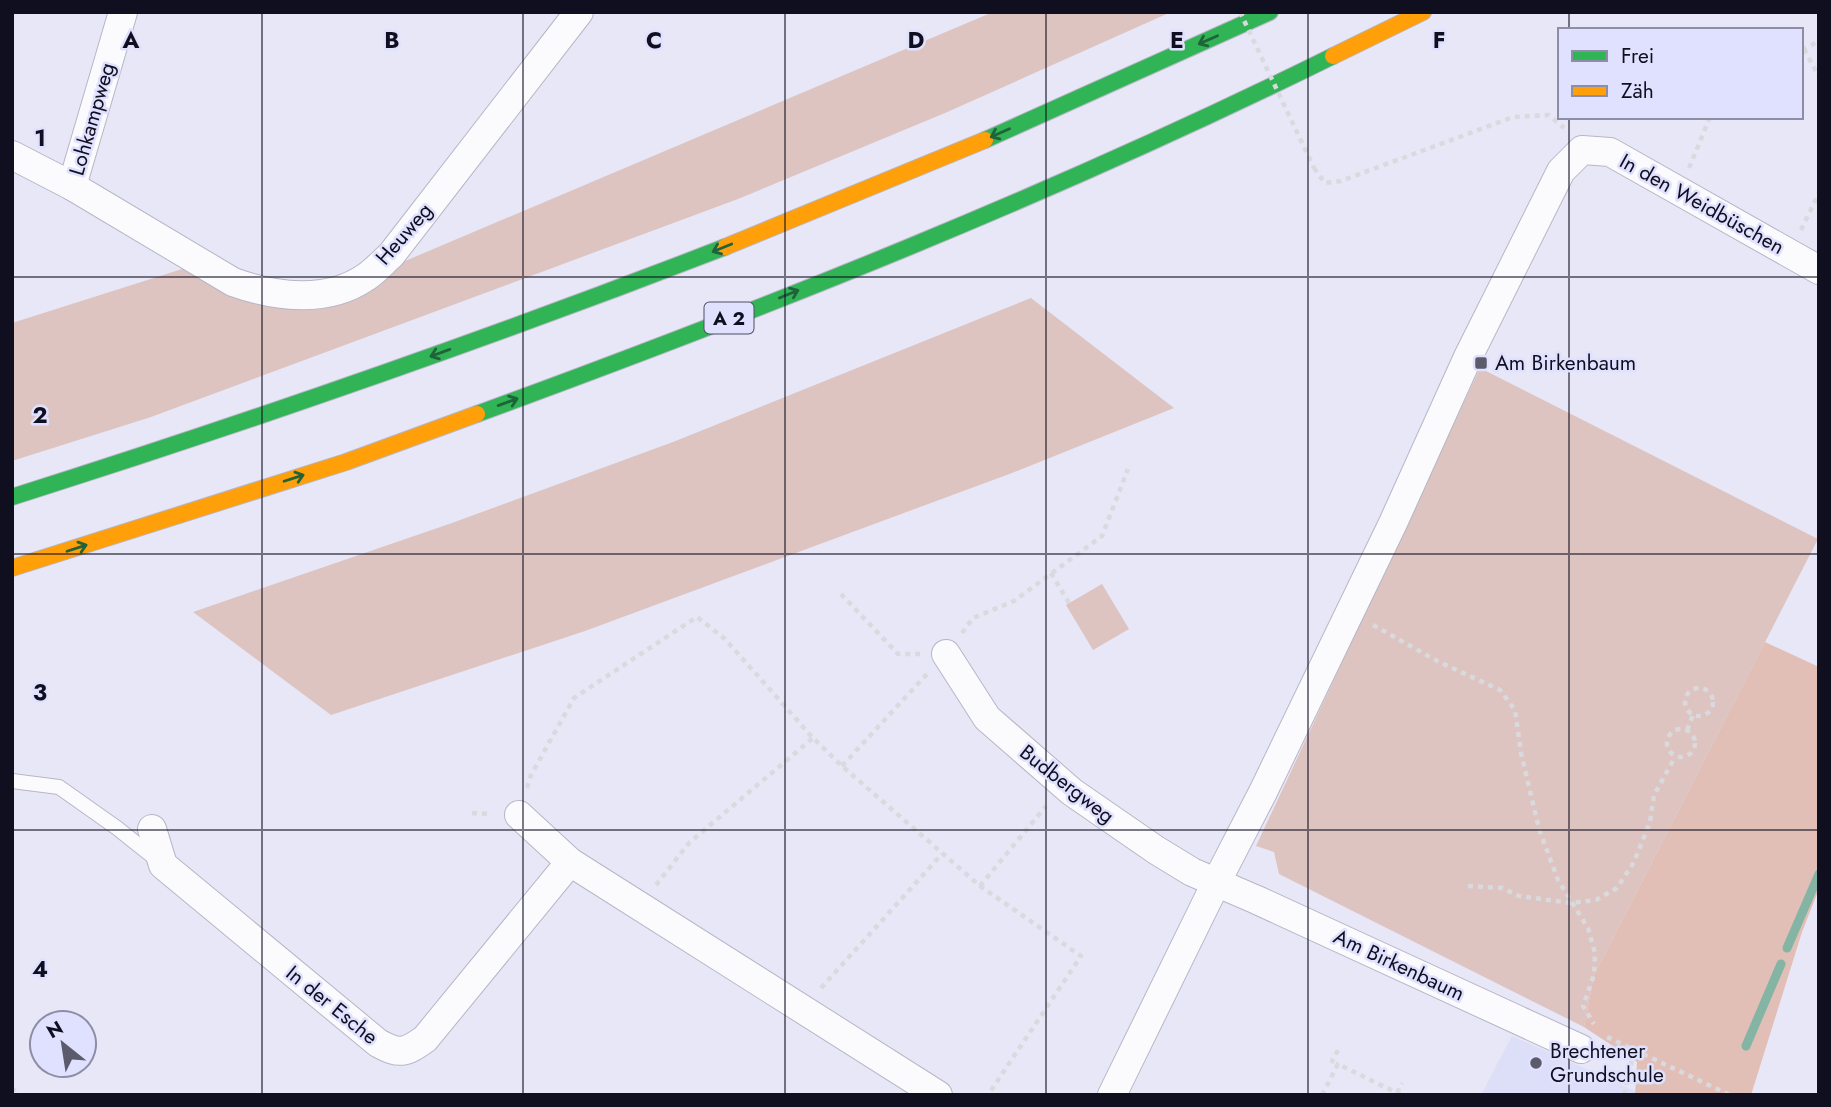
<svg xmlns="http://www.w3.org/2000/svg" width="1831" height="1107" font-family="Jost,sans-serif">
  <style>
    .built { fill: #dddef7 }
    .green { fill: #ddc4c1 }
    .forest { fill: #e1bfb7 }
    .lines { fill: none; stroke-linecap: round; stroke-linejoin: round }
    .stream { stroke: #84b4a4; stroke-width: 9 }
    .lane-casing { stroke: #b6b6c6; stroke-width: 16 }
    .street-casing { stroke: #b6b6c6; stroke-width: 30 }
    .fast-casing { stroke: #b6b6c6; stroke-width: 18 }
    .slow-casing { stroke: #b6b6c6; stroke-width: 18 }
    .path { stroke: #d9d9de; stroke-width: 4.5; stroke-dasharray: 5 5; stroke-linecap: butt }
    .lane { stroke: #fbfbfe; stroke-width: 14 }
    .street { stroke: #fbfbfe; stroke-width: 28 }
    .fast { stroke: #30b455; stroke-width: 16 }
    .slow { stroke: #ff9f0a; stroke-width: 16 }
    .path-bridge { stroke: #d9d9de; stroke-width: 4.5; stroke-dasharray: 5 5; stroke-linecap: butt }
    .oneway { stroke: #20623a }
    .grid { fill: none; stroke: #100f20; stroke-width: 2; stroke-opacity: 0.55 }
    .poi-dot { fill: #5b5b6b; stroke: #e0e1fe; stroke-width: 2.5 }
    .labels { text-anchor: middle; stroke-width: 5; stroke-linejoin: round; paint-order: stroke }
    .shield { fill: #e0e1fe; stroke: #4e4e63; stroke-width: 2 }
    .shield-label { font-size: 19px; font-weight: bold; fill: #100f20 }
    .street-label { font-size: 21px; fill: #100f20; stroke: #e0e1fe }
    .poi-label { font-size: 21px; fill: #100f20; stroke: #e0e1fe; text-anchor: start }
    .grid-label { font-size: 23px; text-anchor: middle; font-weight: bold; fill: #100f20; stroke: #e0e1fe; stroke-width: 5; stroke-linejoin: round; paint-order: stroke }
  </style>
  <rect width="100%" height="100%" fill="#e7e7f7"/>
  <path class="built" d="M1512 1036 1635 1091V1095H1481Z"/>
  <g class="green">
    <path d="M993 12H1171L945 113 738 199 151 417 12 461V323L201 263 260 291 365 278Z"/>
    <path d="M1031 298 1174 408 1012 473 585 631 331 715 193 612 452 523 673 442Z"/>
    <path d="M1480 368 1818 539 1594 975 1584 1027 1279 874 1274 852 1256 846Z"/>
    <path d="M1102 584 1129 629 1093 650 1066 605Z"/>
  </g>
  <path class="forest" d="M1765 642 1819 667V889L1802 932 1751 1095H1635L1637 1062 1584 1027 1594 975Z"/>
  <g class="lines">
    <g class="stream">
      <path d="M1787 948 1819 874"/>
      <path d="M1746 1046 1781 964"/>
    </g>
    <g class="lane-casing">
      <path id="lane" d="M12 781 59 787 117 828 156 859"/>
    </g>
    <g class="street-casing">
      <g id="street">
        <path d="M12 155 72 186 233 282C275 297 327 304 366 277 375 271 383 262 391 255L579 12"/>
        <path d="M72 186 123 12"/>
        <path d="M946 654 987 718 1072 792 1156 850 1192 872 1257 900 1581 1049"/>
        <path d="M519 815 570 862 938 1095"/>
        <path d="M152 829 163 865 378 1043C400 1055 405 1053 425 1039L570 862"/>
        <path d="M1112 1095 1216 883 1263 792 1393 523 1468 357 1561 171 1582 150 1610 152 1819 270"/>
      </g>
    </g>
    <g class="fast-casing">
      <g id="fast">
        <path d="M985 140 1270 12"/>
        <path d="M477 414C767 308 1056 193 1333 56"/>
        <path d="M12 497C252 421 490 338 725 247"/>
      </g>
    </g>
    <g class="slow-casing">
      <g id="slow">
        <path d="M1333 56 1423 12"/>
        <path d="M725 247 985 140"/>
        <path d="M12 568 346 462 477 414"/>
      </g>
    </g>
    <g class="path">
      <path d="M1804 49 1819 77"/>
      <path d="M1802 50 1819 41"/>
      <path d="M1314 168 1325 183 1341 181 1513 117 1549 115 1564 128"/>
      <path d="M1689 168 1710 117"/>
      <path d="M1801 230 1819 193"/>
      <path d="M1051 573 1069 603"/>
      <path d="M841 594 898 654H920"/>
      <path d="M1373 625 1439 662 1500 690 1515 710 1521 753 1539 829 1558 880 1588 928 1595 953 1594 975 1583 1006 1594 1024"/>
      <path d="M962 633 973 618 1014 601 1102 536 1128 469"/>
      <circle cx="1699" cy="702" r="14"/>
      <circle cx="1681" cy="743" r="14"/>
      <path d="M1687 730 1693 715"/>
      <path d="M842 766 927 674"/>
      <path d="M527 788 531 775 574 698 697 617 725 639 813 738 842 766 980 886 1081 956 988 1095"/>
      <path d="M472 813 492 814"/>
      <path d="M656 885 689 843 813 738"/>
      <path d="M980 886 1046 806"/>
      <path d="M1468 886 1502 888 1519 896 1571 903 1596 900 1617 888 1634 862 1650 822 1654 795 1675 757"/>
      <path d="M821 988 942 854"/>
      <path d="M1607 1037 1730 1095"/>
      <path d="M1338 1050 1332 1061 1338 1064"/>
      <path d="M12 1088 18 1095"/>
      <path d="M1397 1093 1402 1083"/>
      <path d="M1322 1095 1338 1064 1401 1095"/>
      <path d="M1624 1095 1634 1050"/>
    </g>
    <use href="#lane" class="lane"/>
    <use href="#street" class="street"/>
    <use href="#fast" class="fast"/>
    <use href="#slow" class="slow"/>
    <path class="path-bridge" d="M1240 12 1314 168"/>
  </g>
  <defs><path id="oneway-shaft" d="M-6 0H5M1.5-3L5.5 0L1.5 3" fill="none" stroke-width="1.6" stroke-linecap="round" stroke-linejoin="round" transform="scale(1.75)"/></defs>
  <g class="oneway">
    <use href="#oneway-shaft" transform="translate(1208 40) rotate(156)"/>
    <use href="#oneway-shaft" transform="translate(1000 133) rotate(156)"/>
    <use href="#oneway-shaft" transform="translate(722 248) rotate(158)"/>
    <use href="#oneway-shaft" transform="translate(789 294) rotate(-22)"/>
    <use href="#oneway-shaft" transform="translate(440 353) rotate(160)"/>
    <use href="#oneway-shaft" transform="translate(508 402) rotate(-20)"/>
    <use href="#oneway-shaft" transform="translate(294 478) rotate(-18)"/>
    <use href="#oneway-shaft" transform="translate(77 548) rotate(-18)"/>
  </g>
  <path class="grid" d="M262 12V1095M523 12V1095M785 12V1095M1046 12V1095M1308 12V1095M1569 12V30M1569 117V1095M12 277H1819M12 554H1819M12 830H1819"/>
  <g class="poi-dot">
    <rect x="1474" y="356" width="14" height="14" rx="3.5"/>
    <circle cx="1536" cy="1063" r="7"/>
  </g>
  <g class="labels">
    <rect class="shield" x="704.5" y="302.5" width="49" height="31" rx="5"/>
    <g class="shield-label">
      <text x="729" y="325">A 2</text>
    </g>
    <g class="street-label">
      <text transform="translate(92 119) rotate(-74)" y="7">Lohkampweg</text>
      <text transform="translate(1702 204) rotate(29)" y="7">In den Weidbüschen</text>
      <text transform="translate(404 234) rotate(-49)" y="7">Heuweg</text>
      <text transform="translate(1067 784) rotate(38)" y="7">Budbergweg</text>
      <text transform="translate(1399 965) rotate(25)" y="7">Am Birkenbaum</text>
      <text transform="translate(332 1005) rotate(39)" y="7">In der Esche</text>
    </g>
    <g class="poi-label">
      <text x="1495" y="370">Am Birkenbaum</text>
      <text x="1550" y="1058">Brechtener<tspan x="1550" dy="24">Grundschule</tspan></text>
    </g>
  </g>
  <g class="grid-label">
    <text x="131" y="48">A</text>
    <text x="392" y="48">B</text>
    <text x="654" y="48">C</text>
    <text x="916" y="48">D</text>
    <text x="1177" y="48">E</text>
    <text x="1439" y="48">F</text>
    <text x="40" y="146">1</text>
    <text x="40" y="423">2</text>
    <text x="40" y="700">3</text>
    <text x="40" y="977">4</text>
  </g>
  <rect width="1831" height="1107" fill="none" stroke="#100f20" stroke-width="28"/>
  <rect x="1558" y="28" width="245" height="91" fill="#e0e1fe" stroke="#8d8da5" stroke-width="2"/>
  <rect x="1572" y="51" width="35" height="10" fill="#30b455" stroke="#8d8da5" stroke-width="2"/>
  <text x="1621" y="63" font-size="21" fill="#100f20">Frei</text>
  <rect x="1572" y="86" width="35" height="10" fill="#ff9f0a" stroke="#8d8da5" stroke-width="2"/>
  <text x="1621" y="98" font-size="21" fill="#100f20">Zäh</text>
  <g transform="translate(63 1044) rotate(330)"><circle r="33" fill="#e0e1fe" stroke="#8d8da5" stroke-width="2"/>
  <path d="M0-5L12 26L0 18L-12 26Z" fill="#5b5b6b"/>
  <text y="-10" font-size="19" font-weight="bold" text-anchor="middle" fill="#100f20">N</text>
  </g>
</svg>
